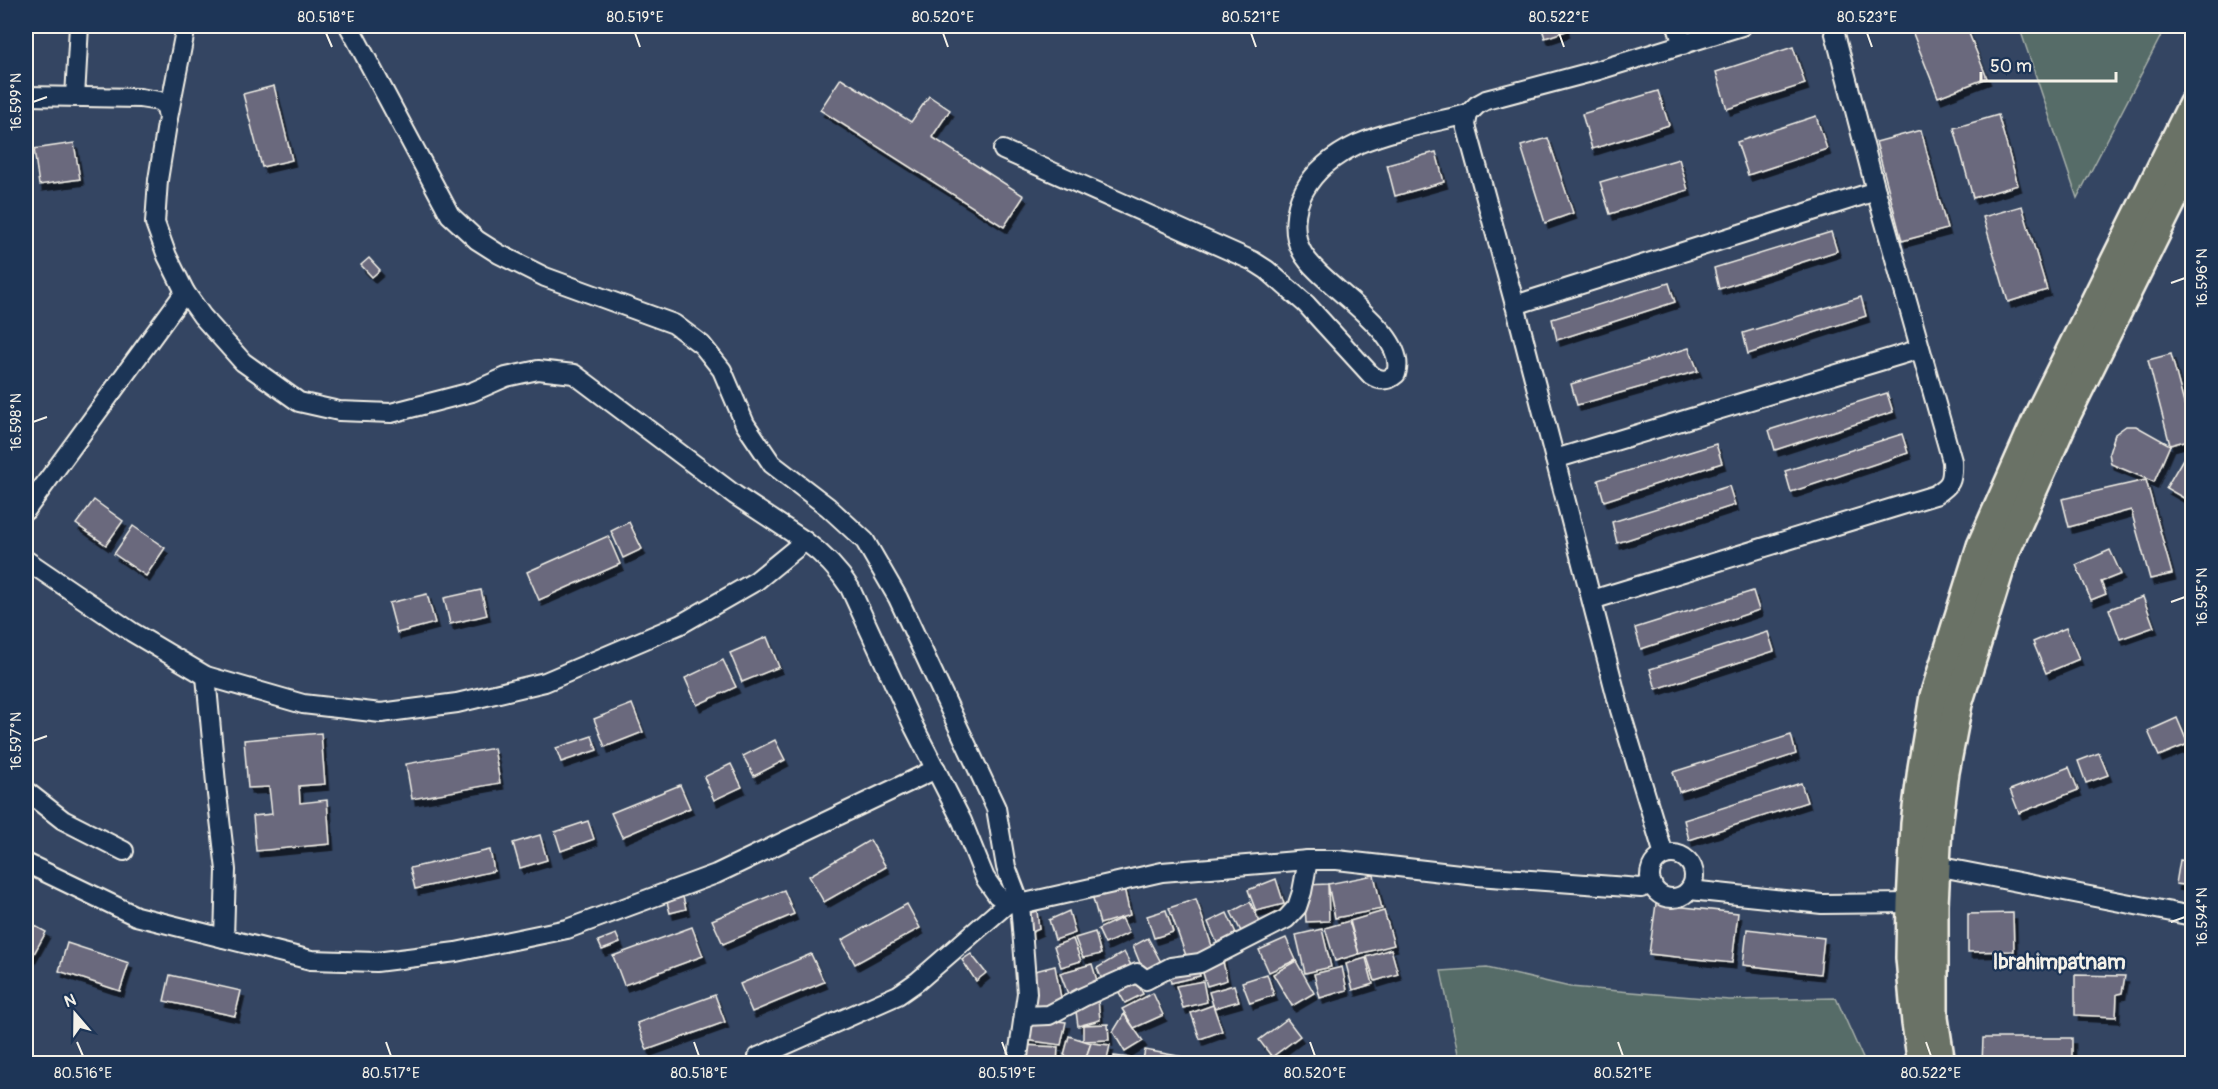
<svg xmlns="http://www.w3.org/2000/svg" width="2218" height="1089" font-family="Pangolin,sans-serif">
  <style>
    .green { fill: #566c68; stroke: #a5aea8; stroke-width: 1.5 }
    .building { fill: #6b697d; stroke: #f4f1e8; stroke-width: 1.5; filter: url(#shadow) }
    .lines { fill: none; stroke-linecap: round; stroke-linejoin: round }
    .minor-casing { stroke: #f4f1e8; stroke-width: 22 }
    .highway-casing { stroke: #f4f1e8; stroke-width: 32 }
    .minor { stroke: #1d3557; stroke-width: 18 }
    .highway { stroke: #6a7266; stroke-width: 27 }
    .ticks { fill: none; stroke: #f4f1e8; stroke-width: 2 }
    .labels { text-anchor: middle; stroke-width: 4.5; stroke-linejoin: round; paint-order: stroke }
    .district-label { font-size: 21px; font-weight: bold; fill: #f4f1e8; stroke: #1d3557 }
    .neatline { fill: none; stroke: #f4f1e8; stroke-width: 2 }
    .ticks-label { font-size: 15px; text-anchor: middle; fill: #f4f1e8 }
  </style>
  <defs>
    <filter id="shadow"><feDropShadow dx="3.5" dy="6" stdDeviation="0" flood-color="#0009"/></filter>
  </defs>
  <rect width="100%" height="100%" fill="#344562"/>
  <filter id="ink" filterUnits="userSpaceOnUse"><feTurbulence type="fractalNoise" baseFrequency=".0167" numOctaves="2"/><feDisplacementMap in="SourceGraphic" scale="12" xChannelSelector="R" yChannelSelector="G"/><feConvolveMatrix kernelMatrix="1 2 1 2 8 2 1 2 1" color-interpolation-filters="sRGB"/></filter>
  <g filter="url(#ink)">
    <g class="green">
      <path d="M2019 26H2166L2077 198Z"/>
      <path d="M1487 968 1570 987 1729 1000 1836 998 1865 1063H1460L1441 971Z"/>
    </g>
    <g class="building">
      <path d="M1541 26H1565L1566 31 1545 38Z"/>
      <path d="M1910 26H1966L1987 78 1938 97Z"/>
      <path d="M1793 47 1805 84 1727 109 1716 72Z"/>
      <path d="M841 78 911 122 929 96 950 110 932 137 1024 196 1004 227 820 110Z"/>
      <path d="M274 86 292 160 262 167 243 94Z"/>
      <path d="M1658 91 1669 125 1592 149 1582 114Z"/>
      <path d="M1998 115 2018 185 1973 198 1954 128Z"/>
      <path d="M1816 116 1827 149 1748 175 1737 142Z"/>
      <path d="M1921 130 1947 229 1902 241 1876 142Z"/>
      <path d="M1548 138 1573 213 1545 223 1521 146Z"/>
      <path d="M74 143 80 179 39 185 34 149Z"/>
      <path d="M1436 152 1444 182 1395 196 1387 165Z"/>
      <path d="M1679 159 1688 190 1610 214 1600 182Z"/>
      <path d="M2022 206 2047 290 2008 302 1983 217Z"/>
      <path d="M1831 232 1837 251 1719 289 1714 268Z"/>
      <path d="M369 258 380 270 372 277 361 265Z"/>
      <path d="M1669 283 1675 302 1557 340 1552 319Z"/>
      <path d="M1861 297 1866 316 1748 354 1743 333Z"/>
      <path d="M1689 348 1698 371 1577 405 1571 384Z"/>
      <path d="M2171 354 2186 411 2192 410V439L2170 445 2148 360Z"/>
      <path d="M1887 393 1893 412 1775 450 1769 430Z"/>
      <path d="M2126 426H2136L2170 445 2154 482 2111 464 2109 453 2115 434Z"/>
      <path d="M1902 434 1908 453 1791 492 1785 471Z"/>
      <path d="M1716 444 1722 463 1604 501 1598 480Z"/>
      <path d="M2188 450 2192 453V490L2187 500 2166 488Z"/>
      <path d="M2146 480 2172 574 2150 579 2131 510 2069 527 2062 499Z"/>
      <path d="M1729 486 1735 505 1617 543 1612 522Z"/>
      <path d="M94 500 123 521 106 545 76 524Z"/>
      <path d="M629 522 642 549 623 558 611 531Z"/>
      <path d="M133 526 165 548 146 576 114 554Z"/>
      <path d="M608 536 620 564 539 600 527 572Z"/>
      <path d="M2110 550 2121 574 2101 582 2106 594 2091 600 2076 565Z"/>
      <path d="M481 590 487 615 450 624 444 598Z"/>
      <path d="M1753 591 1759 610 1641 649 1635 628Z"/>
      <path d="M427 594 435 623 397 633 389 603Z"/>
      <path d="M2143 597 2154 627 2120 639 2109 609Z"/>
      <path d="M2066 628 2079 659 2046 673 2033 642Z"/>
      <path d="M1768 632 1774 651 1656 689 1650 669Z"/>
      <path d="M767 637 779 667 742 682 730 653Z"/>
      <path d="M723 660 736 687 697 705 685 678Z"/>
      <path d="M632 704 643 732 605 747 594 719Z"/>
      <path d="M2177 718 2188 744 2159 756 2148 731Z"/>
      <path d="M321 733 325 784 299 786 300 803 327 800 330 844 256 851 253 816 272 814 269 787 248 788 244 740Z"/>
      <path d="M1791 735 1796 754 1679 792 1673 772Z"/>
      <path d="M592 736 597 750 561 762 556 748Z"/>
      <path d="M775 740 785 760 754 776 743 756Z"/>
      <path d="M494 748 500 783 412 799 406 764Z"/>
      <path d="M2099 753 2108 775 2086 783 2078 761Z"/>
      <path d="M731 764 742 787 714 800 704 777Z"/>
      <path d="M2069 767 2078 790 2019 813 2010 790Z"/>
      <path d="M1801 783 1807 802 1689 840 1684 820Z"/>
      <path d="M680 785 690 808 622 837 611 813Z"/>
      <path d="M588 821 594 839 561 851 555 832Z"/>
      <path d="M540 835 547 860 520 868 513 843Z"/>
      <path d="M870 840 886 867 824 902 809 876Z"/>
      <path d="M490 850 494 871 415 889 410 868Z"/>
      <path d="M2180 860 2192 862V886L2176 884Z"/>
      <path d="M1374 875 1382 909 1335 918 1328 884Z"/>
      <path d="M1276 879 1284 904 1256 911 1248 890Z"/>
      <path d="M1123 883 1130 915 1100 924 1091 891Z"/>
      <path d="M1328 884 1329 921 1306 922 1304 885 1329 884Z"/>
      <path d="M784 890 794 914 723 944 712 920Z"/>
      <path d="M683 897 686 909 670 913 667 902Z"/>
      <path d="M1196 899 1215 955 1189 964 1169 908Z"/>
      <path d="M1250 902 1263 928 1244 937 1231 912Z"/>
      <path d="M907 904 920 928 855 964 842 940Z"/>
      <path d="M1656 904 1738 913 1732 963 1649 954Z"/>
      <path d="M1166 910 1173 932 1154 938 1147 916Z"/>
      <path d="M1037 911 1039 929 1026 935 1024 914Z"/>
      <path d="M1069 911 1075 933 1055 940 1049 920Z"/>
      <path d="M1384 911 1394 945 1359 954 1350 921Z"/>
      <path d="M1227 913 1239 940 1221 952 1208 922Z"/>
      <path d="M2013 913 2014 951 1968 952V914Z"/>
      <path d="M1122 918 1129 933 1105 944 1098 929Z"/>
      <path d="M26 921 46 932 31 959 26 956Z"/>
      <path d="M1349 921 1359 954 1335 961 1325 928Z"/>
      <path d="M692 927 703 956 624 985 613 956Z"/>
      <path d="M1322 929 1331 967 1305 973 1296 935Z"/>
      <path d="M1747 929 1824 938 1820 974 1743 965Z"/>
      <path d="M1095 932 1101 954 1083 958 1075 938Z"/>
      <path d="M616 934 620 943 602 950 598 941Z"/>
      <path d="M1148 938 1164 968 1144 973 1133 946Z"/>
      <path d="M1286 938 1296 960 1269 972 1259 950Z"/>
      <path d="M1073 939 1081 961 1061 967 1054 946Z"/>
      <path d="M67 943 129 963 120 991 59 971Z"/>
      <path d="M1391 949 1398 974 1375 981 1367 957Z"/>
      <path d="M1124 952 1134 971 1105 986 1097 968Z"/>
      <path d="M1221 952 1227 980 1207 986 1200 963Z"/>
      <path d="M811 954 824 982 752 1012 740 984Z"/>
      <path d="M971 954 986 973 976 981 962 960Z"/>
      <path d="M1366 958 1373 984 1353 990 1346 964Z"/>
      <path d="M1296 961 1314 993 1292 1006 1273 974Z"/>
      <path d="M1197 963 1200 976 1171 983 1168 970Z"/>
      <path d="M1092 964 1098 984 1068 994 1060 973Z"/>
      <path d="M1055 966 1062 1003 1030 1013 1027 973Z"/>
      <path d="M1342 967 1347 990 1320 998 1314 974Z"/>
      <path d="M1267 974 1274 995 1250 1003 1242 982Z"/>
      <path d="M170 975 241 991 235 1016 164 1001Z"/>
      <path d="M2075 975 2125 976 2122 993 2117 994 2116 1017 2075 1015Z"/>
      <path d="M1134 977 1143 994 1125 1003 1116 987Z"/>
      <path d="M1203 981 1207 1002 1183 1008 1176 986Z"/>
      <path d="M1234 985 1239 1001 1214 1008 1209 992Z"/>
      <path d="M1153 993 1163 1015 1134 1028 1122 1009Z"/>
      <path d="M715 995 725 1022 647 1050 637 1023Z"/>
      <path d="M1098 1000 1100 1020 1078 1026 1075 1004Z"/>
      <path d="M1213 1005 1222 1031 1200 1039 1191 1013Z"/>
      <path d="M1124 1014 1143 1041 1125 1052 1113 1032Z"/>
      <path d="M1029 1018 1066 1022 1061 1045 1025 1040Z"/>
      <path d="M1287 1019 1300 1036 1272 1057 1259 1040Z"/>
      <path d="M1108 1024 1109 1040 1083 1041V1025Z"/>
      <path d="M1069 1036 1091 1043 1084 1063 1064 1055Z"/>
      <path d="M1983 1038H2072V1064H1982Z"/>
      <path d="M1091 1043 1110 1045 1106 1064 1085 1060Z"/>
      <path d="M1023 1045 1058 1047 1057 1064H1021Z"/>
      <path d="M1145 1050 1183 1057 1184 1064H1142Z"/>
      <path d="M1114 1056 1136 1059 1135 1064H1114Z"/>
      <path d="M1327 1056 1346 1061 1345 1064H1325Z"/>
    </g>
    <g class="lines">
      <g class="minor-casing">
        <g id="minor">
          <path d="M349 26 450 215 477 240 499 254 545 277 674 324 702 345 722 370 745 424 772 464 828 507 865 541 898 598 996 808 1006 867 1020 904 1027 993 1017 1064"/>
          <path d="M1677 26 1683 45"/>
          <path d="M26 96 140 98 159 101 166 107 168 118 158 180 155 223 167 256 185 292 202 316 243 362 299 402 339 411 391 413 472 392 506 377 538 370 574 374 735 495 805 541"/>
          <path d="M75 97 79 26"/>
          <path d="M1468 114 1466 125 1515 305 1620 710 1664 855"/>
          <path d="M1468 114 1477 105 1486 100 1599 70 1742 26"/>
          <path d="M168 118 186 26"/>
          <path d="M1003 150 1253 261 1267 270 1306 304 1371 375C1380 381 1387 382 1396 374 1410 332 1320 286 1302 252 1292 234 1294 209 1304 191 1315 170 1337 154 1358 144 1393 129 1432 123 1468 114"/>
          <path d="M1515 305 1876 191"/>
          <path d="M1555 459 1920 349"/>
          <path d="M26 510 185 292"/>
          <path d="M26 560 132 632 206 676 303 704 381 713 457 703 545 682 681 624 756 581 805 541C824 555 838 569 850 588L914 727 962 821 985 878 997 895 1008 903 1020 904 1162 872 1308 860H1337L1477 876 1641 888 1652 884"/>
          <path d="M1592 600 1935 495C1951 485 1953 481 1952 461L1876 191 1833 26"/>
          <path d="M206 676 217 794 226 870 224 938"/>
          <path d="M26 791 63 820 124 851"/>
          <circle cx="1672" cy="876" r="22"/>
          <path d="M26 863 136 916 311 960 376 962 456 952 567 929 716 874 936 769"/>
          <path d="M1936 866 2192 916"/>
          <path d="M1690 890 1822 904 1911 903"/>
          <path d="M1025 1016 1049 1015 1083 997 1137 973 1146 980 1171 967 1200 963 1286 919 1297 907 1302 892 1308 860"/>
          <path d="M758 1057 898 995 918 981 1008 903"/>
        </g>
      </g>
      <g class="highway-casing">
        <g id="highway">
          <path d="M1922 1064 1916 1023 1910 958 1911 903 1915 824 1922 768 1934 696 1981 546 2041 410 2192 105"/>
          <path d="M1941 1064 1934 1018V904L1938 826 1945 772 1958 704 2005 553 2065 418 2192 161"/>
        </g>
      </g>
      <use href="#minor" class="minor"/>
      <use href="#highway" class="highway"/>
    </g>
  </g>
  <path class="ticks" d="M326 33 332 47M635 33 640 47M943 33 948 47M1251 33 1256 47M1559 33 1564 47M1867 33 1872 47M33 102 47 97M2171 283 2185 278M33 422 47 417M2171 602 2185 597M33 741 47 736M2171 922 2185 917M77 1042 83 1056M386 1042 391 1056M694 1042 699 1056M1002 1042 1007 1056M1310 1042 1315 1056M1618 1042 1623 1056M1926 1042 1931 1056"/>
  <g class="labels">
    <g class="district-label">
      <text x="2059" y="969">Ibrahimpatnam</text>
    </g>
  </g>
  <rect width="2218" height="1089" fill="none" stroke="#1d3557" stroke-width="66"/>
  <g transform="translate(75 1014) rotate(340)" stroke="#1d3557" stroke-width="4.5" paint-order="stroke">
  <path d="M0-4.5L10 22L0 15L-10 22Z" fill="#f4f1e8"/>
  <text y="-9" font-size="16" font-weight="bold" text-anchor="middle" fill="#f4f1e8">N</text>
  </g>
  <path d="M1981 72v9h135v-9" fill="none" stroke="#f4f1e8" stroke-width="3"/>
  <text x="1990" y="72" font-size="18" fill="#f4f1e8" stroke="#1d3557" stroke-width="4.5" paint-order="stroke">50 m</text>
  <rect x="33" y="33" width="2152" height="1023" class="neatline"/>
  <g class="ticks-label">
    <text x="326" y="22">80.518°E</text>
    <text x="635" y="22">80.519°E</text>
    <text x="943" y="22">80.520°E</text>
    <text x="1251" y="22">80.521°E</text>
    <text x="1559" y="22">80.522°E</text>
    <text x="1867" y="22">80.523°E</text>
    <text transform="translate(16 102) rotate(-90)" y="5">16.599°N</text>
    <text transform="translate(2202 278) rotate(-90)" y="5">16.596°N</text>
    <text transform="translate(16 422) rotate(-90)" y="5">16.598°N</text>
    <text transform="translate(2202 597) rotate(-90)" y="5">16.595°N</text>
    <text transform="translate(16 741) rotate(-90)" y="5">16.597°N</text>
    <text transform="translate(2202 917) rotate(-90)" y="5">16.594°N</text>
    <text x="83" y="1078">80.516°E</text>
    <text x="391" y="1078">80.517°E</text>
    <text x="699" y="1078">80.518°E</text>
    <text x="1007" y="1078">80.519°E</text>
    <text x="1315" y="1078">80.520°E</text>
    <text x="1623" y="1078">80.521°E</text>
    <text x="1931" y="1078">80.522°E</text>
  </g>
</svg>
